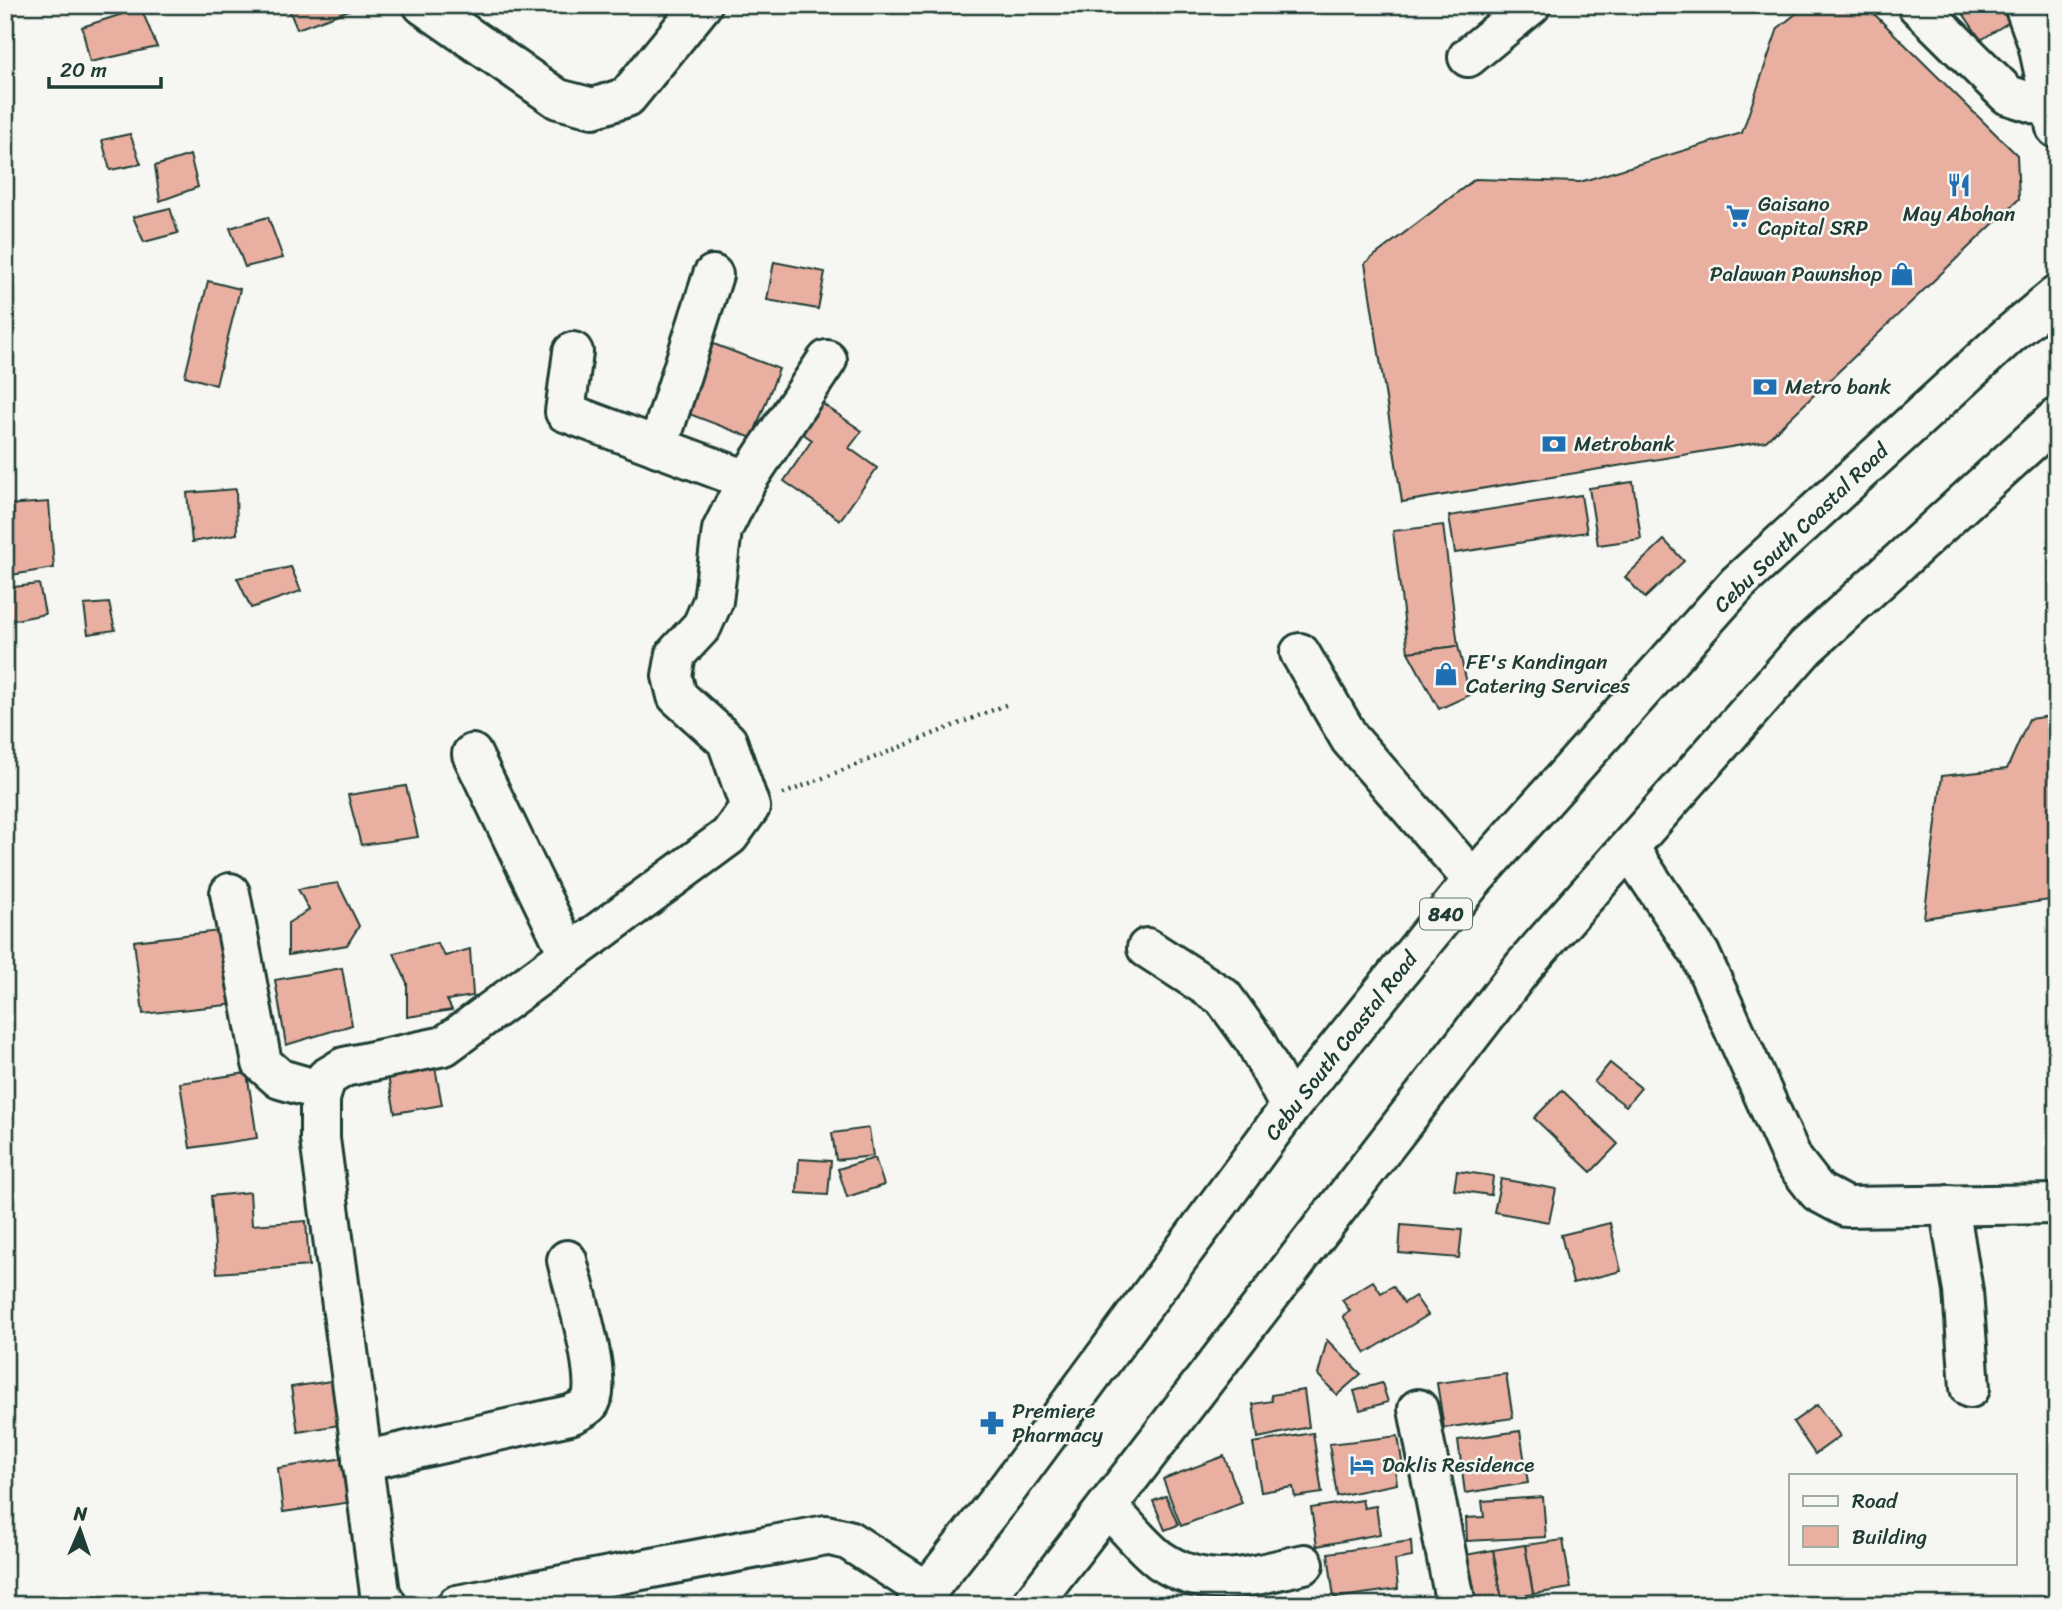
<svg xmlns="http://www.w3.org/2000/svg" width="2062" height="1610" font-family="Sriracha,sans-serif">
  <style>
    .building { fill: #e9b0a1; stroke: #1f3d34; stroke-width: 2 }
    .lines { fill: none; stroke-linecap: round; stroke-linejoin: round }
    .minor-casing { stroke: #1f3d34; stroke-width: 44 }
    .highway-casing { stroke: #1f3d34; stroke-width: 44 }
    .path { stroke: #1f3d34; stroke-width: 4.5; stroke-dasharray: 2 5; stroke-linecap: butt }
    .minor { stroke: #f6f6f2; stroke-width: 38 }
    .highway { stroke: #f6f6f2; stroke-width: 38 }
    .labels { text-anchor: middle; stroke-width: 5; stroke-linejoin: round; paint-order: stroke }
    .shield { fill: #f6f6f2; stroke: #60746d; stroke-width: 2 }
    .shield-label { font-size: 19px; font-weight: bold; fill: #1f3d34 }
    .poi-label { font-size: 21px; fill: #1f3d34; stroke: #f6f6f2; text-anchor: start }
    .street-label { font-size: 21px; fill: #1f3d34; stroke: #f6f6f2 }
  </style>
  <rect width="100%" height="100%" fill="#f6f6f2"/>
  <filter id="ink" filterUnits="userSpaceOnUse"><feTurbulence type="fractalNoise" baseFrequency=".0143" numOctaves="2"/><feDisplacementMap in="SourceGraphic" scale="14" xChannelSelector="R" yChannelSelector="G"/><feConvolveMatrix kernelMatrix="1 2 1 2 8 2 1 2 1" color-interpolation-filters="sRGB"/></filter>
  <g filter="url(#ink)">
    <g class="building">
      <path d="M287 5H363L297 29Z"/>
      <path d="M1807 5H1865L2017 155 2019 199 1766 441 1402 502 1365 263 1475 179 1580 182 1742 133 1778 28Z"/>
      <path d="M1998 5 2009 22 1981 40 1958 6Z"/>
      <path d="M141 8 157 47 90 62 82 27Z"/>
      <path d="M130 134 141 164 110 170 102 140Z"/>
      <path d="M190 155 198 187 160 201 155 166Z"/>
      <path d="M170 208 178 233 144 242 133 217Z"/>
      <path d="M268 217 283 258 245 267 230 228Z"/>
      <path d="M774 262 825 272 818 309 767 300Z"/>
      <path d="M208 281 240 289 216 385 185 376Z"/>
      <path d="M711 343 779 369 752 438 684 412Z"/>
      <path d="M820 402 862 431 849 448 877 468 840 520 784 481 812 440 799 431Z"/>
      <path d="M1633 482 1641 539 1598 545 1589 488Z"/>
      <path d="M236 489 237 534 192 542 187 493Z"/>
      <path d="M1581 495 1587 532 1455 553 1449 516Z"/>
      <path d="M49 502 54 568 5 576V505Z"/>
      <path d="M1443 525 1458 646 1408 652 1393 531Z"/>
      <path d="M1664 540 1684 561 1645 598 1625 577Z"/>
      <path d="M291 567 301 591 251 608 237 578Z"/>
      <path d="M39 584 45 614 5 622V588Z"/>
      <path d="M109 603 115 630 88 634 84 605Z"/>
      <path d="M1458 646 1470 695 1439 709 1408 652Z"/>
      <path d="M2051 716 2057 722V899L1924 918 1942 776 2007 769 2029 719Z"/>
      <path d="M406 786 418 837 361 845 348 795Z"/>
      <path d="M338 883 359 926 347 945 288 955V923L309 910 298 889Z"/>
      <path d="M228 930 236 1004 143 1014 134 941Z"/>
      <path d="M437 943 445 956 470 949 473 996 447 1000 452 1010 407 1017V983L394 953Z"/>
      <path d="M342 968 352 1025 286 1045 275 980Z"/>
      <path d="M1610 1063 1641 1088 1626 1106 1594 1082Z"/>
      <path d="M435 1067 442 1105 395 1113 388 1076Z"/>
      <path d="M247 1073 257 1138 190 1148 180 1083Z"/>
      <path d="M1562 1090 1618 1144 1591 1172 1534 1118Z"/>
      <path d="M869 1128 873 1156 836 1160 832 1133Z"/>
      <path d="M875 1158 884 1185 847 1197 838 1169Z"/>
      <path d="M799 1159 831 1161 828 1195 797 1193Z"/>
      <path d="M1457 1171 1493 1176 1491 1195 1454 1190Z"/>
      <path d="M1501 1179 1556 1189 1549 1222 1494 1212Z"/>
      <path d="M250 1192 252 1225 306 1221 309 1266 217 1273 211 1196Z"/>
      <path d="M1610 1223 1621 1271 1573 1283 1561 1235Z"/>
      <path d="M1401 1225 1462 1230 1459 1258 1399 1253Z"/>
      <path d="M1373 1281 1381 1293 1393 1286 1404 1303 1415 1296 1428 1315 1366 1353 1343 1316 1350 1311 1342 1300Z"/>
      <path d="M1327 1340 1361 1374 1337 1395 1318 1375Z"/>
      <path d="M1506 1374 1513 1418 1444 1428 1437 1383Z"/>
      <path d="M338 1380 345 1424 298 1432 291 1387Z"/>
      <path d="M1382 1383 1388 1402 1360 1410 1354 1391Z"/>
      <path d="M1304 1390 1309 1427 1258 1438 1253 1404 1272 1401 1271 1395Z"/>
      <path d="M1817 1405 1840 1436 1815 1454 1793 1422Z"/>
      <path d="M1520 1431 1528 1483 1465 1493 1458 1440Z"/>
      <path d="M1313 1433 1322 1493 1295 1497 1293 1487 1261 1492 1253 1443Z"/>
      <path d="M1398 1436 1403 1468 1395 1469 1397 1484 1337 1496 1329 1444Z"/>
      <path d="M1224 1456 1242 1503 1181 1526 1163 1479Z"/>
      <path d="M345 1458 352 1502 283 1512 278 1468Z"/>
      <path d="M1166 1496 1178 1525 1165 1530 1153 1501Z"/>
      <path d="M1543 1497 1546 1537 1467 1541 1466 1518 1484 1517 1482 1501Z"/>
      <path d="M1362 1500 1364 1508 1376 1506 1380 1534 1317 1546 1311 1508Z"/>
      <path d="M1563 1540 1571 1588 1533 1594 1525 1545Z"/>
      <path d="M1411 1541 1412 1557 1395 1560 1398 1589 1334 1598 1328 1553Z"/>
      <path d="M1525 1545 1533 1594 1502 1600 1493 1550Z"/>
      <path d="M1493 1550 1502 1600 1469 1605 1460 1556Z"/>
      <path d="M1407 1596 1409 1605H1372Z"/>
      <path d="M1523 1598 1525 1605H1496Z"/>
    </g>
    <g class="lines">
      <g class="minor-casing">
        <g id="minor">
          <path d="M423 5 558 99 593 108 627 97 702 5"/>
          <path d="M1917 5 2008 95 2052 109"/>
          <path d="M2024 5 2038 44 2056 128"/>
          <path d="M1468 57 1531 5"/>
          <path d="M573 352 565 412 747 480"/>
          <path d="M658 447 713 275"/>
          <path d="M1300 653 1350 739 1473 880"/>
          <path d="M472 754 568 953"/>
          <path d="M1629 848 1700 954 1793 1160 1818 1192 1846 1207 2057 1204"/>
          <path d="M230 893 262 1063 280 1079 322 1091"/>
          <path d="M1147 948 1223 997 1255 1041 1290 1107"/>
          <path d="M1949 1205 1963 1291 1970 1388"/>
          <path d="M1418 1409 1456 1605"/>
          <path d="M362 1461 570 1415C576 1412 585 1409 589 1404 605 1386 573 1286 567 1260"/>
          <path d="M1107 1507C1125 1523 1141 1546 1160 1560 1208 1593 1252 1575 1304 1564"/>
          <path d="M387 1605 380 1593 320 1139V1099L326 1078 344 1067 444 1046 729 836 750 807 727 741 677 696 672 676 676 654 702 626 713 601 722 530 747 480 827 360"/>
          <path d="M457 1605 826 1535 848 1540 927 1591"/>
        </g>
      </g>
      <g class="highway-casing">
        <g id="highway">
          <path d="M916 1605 1008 1488 1290 1107 1473 880 1738 583 2008 336 2057 295"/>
          <path d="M1031 1605 1524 966 1806 647 2057 418"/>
        </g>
      </g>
      <path class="path" d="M783 794 1008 704"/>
      <use href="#minor" class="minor"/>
      <use href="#highway" class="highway"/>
    </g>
  </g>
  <defs>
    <g id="restaurant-bare" transform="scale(1.89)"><path d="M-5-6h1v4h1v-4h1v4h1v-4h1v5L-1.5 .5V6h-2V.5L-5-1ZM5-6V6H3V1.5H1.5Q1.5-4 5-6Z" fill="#1f6fb2" stroke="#f6f6f2" stroke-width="2.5" paint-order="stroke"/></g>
    <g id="supermarket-bare" transform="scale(1.89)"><path d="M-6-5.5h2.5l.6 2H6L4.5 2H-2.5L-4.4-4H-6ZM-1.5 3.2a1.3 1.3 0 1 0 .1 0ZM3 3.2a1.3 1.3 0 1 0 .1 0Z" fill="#1f6fb2" stroke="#f6f6f2" stroke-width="2.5" paint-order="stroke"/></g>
    <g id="shop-bare" transform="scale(1.89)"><path d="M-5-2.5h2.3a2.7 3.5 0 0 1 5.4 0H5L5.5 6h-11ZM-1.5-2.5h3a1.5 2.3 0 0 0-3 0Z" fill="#1f6fb2" stroke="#f6f6f2" stroke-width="2.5" paint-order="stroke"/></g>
    <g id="bank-bare" transform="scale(1.89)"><path d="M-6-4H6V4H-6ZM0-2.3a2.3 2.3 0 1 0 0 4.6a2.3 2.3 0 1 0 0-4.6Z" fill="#1f6fb2" stroke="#f6f6f2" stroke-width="2.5" paint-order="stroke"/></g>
    <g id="pharmacy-bare" transform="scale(1.89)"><path d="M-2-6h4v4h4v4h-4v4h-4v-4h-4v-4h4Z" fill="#1f6fb2" stroke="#f6f6f2" stroke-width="2.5" paint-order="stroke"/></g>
    <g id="hotel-bare" transform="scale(1.89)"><path d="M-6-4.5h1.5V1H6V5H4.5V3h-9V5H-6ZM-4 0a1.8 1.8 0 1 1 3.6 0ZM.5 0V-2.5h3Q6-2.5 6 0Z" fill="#1f6fb2" stroke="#f6f6f2" stroke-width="2.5" paint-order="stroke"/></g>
  </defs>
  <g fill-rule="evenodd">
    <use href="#restaurant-bare" x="1959" y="185"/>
    <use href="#supermarket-bare" x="1738" y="216"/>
    <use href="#shop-bare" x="1902" y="274"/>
    <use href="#bank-bare" x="1765" y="387"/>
    <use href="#bank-bare" x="1554" y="444"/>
    <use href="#shop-bare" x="1446" y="674"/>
    <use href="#pharmacy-bare" x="992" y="1423"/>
    <use href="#hotel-bare" x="1362" y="1465"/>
  </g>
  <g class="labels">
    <rect class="shield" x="1420" y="898.5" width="52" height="31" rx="5"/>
    <g class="shield-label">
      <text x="1446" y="921">840</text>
    </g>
    <g class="poi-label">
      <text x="1758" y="211">Gaisano<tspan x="1758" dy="24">Capital SRP</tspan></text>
      <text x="1959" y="221" text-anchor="middle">May Abohan</text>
      <text x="1882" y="281" text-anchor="end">Palawan Pawnshop</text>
      <text x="1785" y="394">Metro bank</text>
      <text x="1574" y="451">Metrobank</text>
      <text x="1466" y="669">FE's Kandingan<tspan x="1466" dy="24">Catering Services</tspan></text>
      <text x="1012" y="1418">Premiere<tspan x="1012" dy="24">Pharmacy</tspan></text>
      <text x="1382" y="1472">Daklis Residence</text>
    </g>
    <g class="street-label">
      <text transform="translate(1801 528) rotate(-44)" y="7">Cebu South Coastal Road</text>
      <text transform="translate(1341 1046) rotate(-52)" y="7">Cebu South Coastal Road</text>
    </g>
  </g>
  <rect width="2062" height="1610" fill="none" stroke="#f6f6f2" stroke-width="28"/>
  <rect x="14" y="14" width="2034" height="1582" fill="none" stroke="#1f3d34" stroke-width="2.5" filter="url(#ink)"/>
  <rect x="1789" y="1474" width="228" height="91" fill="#f6f6f2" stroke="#a0aca6" stroke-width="2"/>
  <rect x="1803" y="1496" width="35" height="10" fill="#f6f6f2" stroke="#a0aca6" stroke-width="2"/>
  <text x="1852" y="1508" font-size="21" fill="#1f3d34">Road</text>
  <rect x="1803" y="1526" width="35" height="21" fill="#e9b0a1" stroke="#a0aca6" stroke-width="2"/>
  <text x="1852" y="1544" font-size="21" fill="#1f3d34">Building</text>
  <g transform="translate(80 1530) rotate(2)" stroke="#f6f6f2" stroke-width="5" paint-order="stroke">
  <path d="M0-5L12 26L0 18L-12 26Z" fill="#1f3d34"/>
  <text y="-10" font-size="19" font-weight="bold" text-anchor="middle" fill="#1f3d34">N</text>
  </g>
  <path d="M49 77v10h112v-10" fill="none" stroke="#1f3d34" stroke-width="3.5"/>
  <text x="60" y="77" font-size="21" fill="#1f3d34" stroke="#f6f6f2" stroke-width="5" paint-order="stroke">20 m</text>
</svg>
